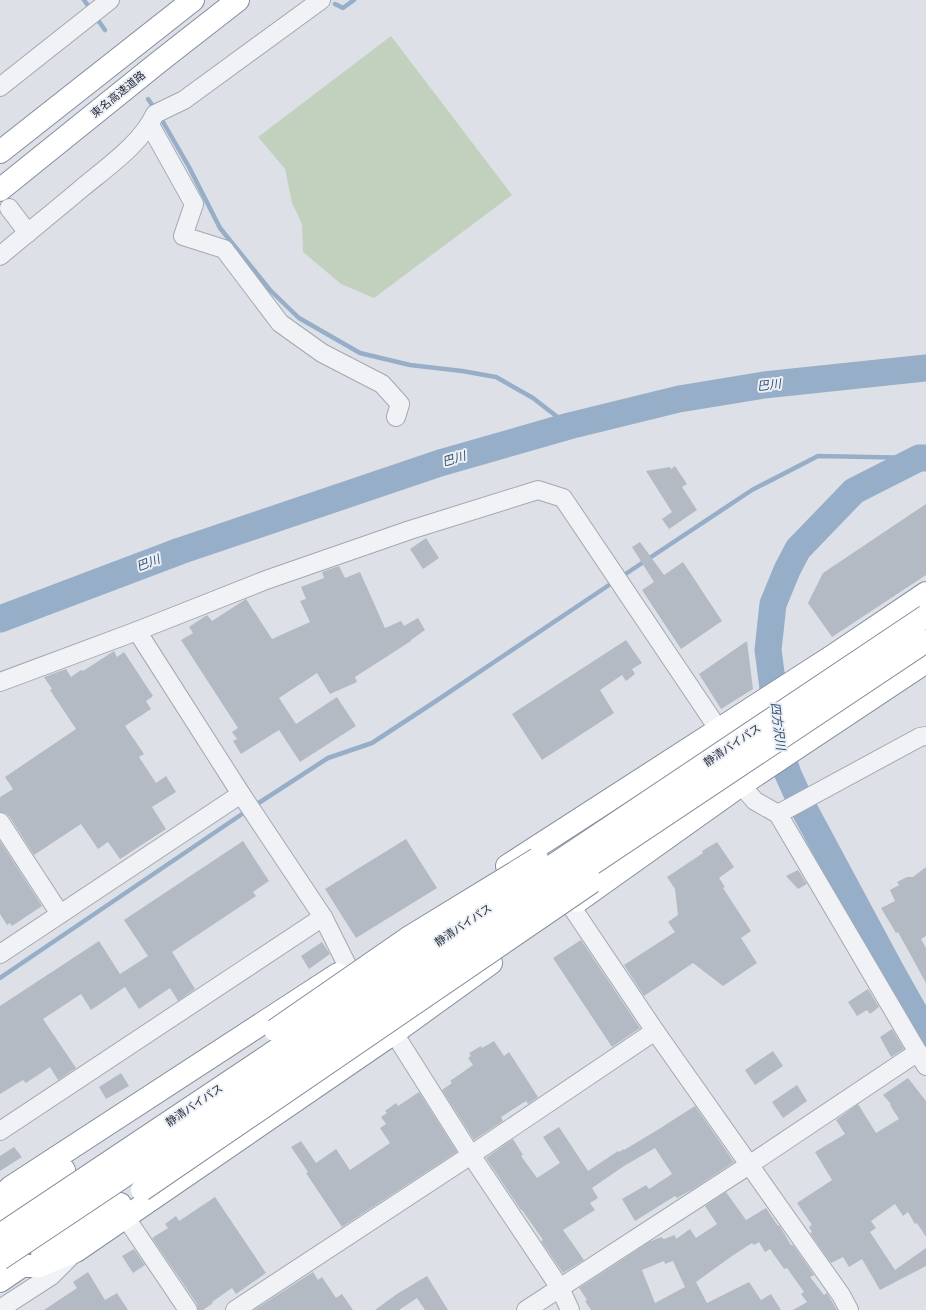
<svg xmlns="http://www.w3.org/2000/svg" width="926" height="1310" font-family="'Fira Sans Condensed','Noto Sans JP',sans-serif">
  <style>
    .green { fill: #c2d1be }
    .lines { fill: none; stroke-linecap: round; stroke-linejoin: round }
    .stream { stroke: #97aec9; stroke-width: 4.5 }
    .river { stroke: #97aec9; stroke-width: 27 }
    .building { fill: #b4bac4; fill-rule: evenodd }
    .minor-casing { stroke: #a2a8b1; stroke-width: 20 }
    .highway-casing { stroke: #848e9e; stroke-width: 24 }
    .minor { stroke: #f0f2f6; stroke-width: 18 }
    .highway { stroke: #fff; stroke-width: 22 }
    .highway-bridge-casing { stroke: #848e9e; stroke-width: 24; stroke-linecap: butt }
    .highway-bridge { stroke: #fff; stroke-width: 22 }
    .labels { text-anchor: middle; stroke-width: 4; stroke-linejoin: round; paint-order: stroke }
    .street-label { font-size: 11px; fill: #262e3e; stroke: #ecf0f5 }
    .water-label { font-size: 12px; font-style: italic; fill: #304c73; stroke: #ecf0f5 }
  </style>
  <rect width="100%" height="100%" fill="#dde1e7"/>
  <path class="green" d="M391 36 512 195 374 298 341 284 303 252 302 224 292 203 285 169 258 137Z"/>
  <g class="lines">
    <g class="stream">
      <path d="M84 0 91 10"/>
      <path d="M335 4 343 8 354 0"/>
      <path d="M95 16 105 30"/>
      <path d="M148 99 155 109"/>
      <path d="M159 115 189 167 220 228 270 290 299 318 360 353 410 365 462 371 496 377 533 398 569 426"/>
      <path d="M621 577 752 490 818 456 919 458"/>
      <path d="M254 806 328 758 372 743 436 701 615 581"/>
      <path d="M0 978 248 810"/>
    </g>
    <g class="river">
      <path d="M926 458H919L854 491 798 549 787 570 773 604 768 650 782 756 788 774 803 807 890 969 926 1033"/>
      <path d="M0 619 180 551 440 463 569 426 679 399 764 385 926 368"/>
    </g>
  </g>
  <g class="building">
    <path d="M675 466 687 484 682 487 697 510 669 529 662 519 672 512 646 471 670 467 671 469Z"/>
    <path d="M926 504V575L832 637 808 603 823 573Z"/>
    <path d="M426 538 439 558 423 569 410 549Z"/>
    <path d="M640 542 664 575 683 562 722 621 681 649 642 590 654 582 632 547Z"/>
    <path d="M339 566 345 578 360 572 385 628 401 621 404 626 418 618 425 630 411 640V641L355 677 357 682 330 694 317 673 279 698 296 724 337 697 356 726 300 762 279 730 241 754 233 741 237 739 232 732 238 728 181 640 193 633 189 627 207 615 212 621 246 599 272 639 310 622 300 601 306 599 301 587 324 578 322 572Z"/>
    <path d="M626 640 642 663 632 669 635 674 626 681 622 675 600 690 614 713 542 760 512 714Z"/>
    <path d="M747 641 753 689 721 709 699 674Z"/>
    <path d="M114 651 117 657 124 652 153 696 146 701 151 709 125 726 144 754 139 757 156 783 166 776 176 792 152 807 166 829 120 859 108 842 98 849 81 824 34 855 9 816 5 813 0 812V797L13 789 5 777 76 729 50 690 52 689 44 677 66 669 71 677 81 670 83 671Z"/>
    <path d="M406 839 437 888 356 938 325 889Z"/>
    <path d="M0 841 42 906 12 926 10 923 7 925 0 914Z"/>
    <path d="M243 841 269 881 253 892 256 896 172 952 195 989 178 1001 170 988 139 1009 125 987 91 1010 81 994 43 1019 76 1068 58 1080 50 1067 26 1083 23 1080 0 1094V1006L99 941 120 974 148 956 124 920Z"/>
    <path d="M717 842 734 867 719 878 725 887 723 888 751 931 741 938 757 963 723 986 693 963 644 996 624 965 675 932 668 922 678 915 675 889 667 877 703 853 702 851Z"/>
    <path d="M926 867V936L921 939 926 948V983L898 932 896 933 881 908 895 901 890 890 899 885 897 882 907 877H913Z"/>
    <path d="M798 870 807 884 798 889 786 876Z"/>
    <path d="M581 940 640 1028 612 1047 553 958Z"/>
    <path d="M322 942 330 954 309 969 301 956Z"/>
    <path d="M868 989 879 1007 870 1014 867 1010 857 1016 848 1002Z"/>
    <path d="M892 1029 904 1049 891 1057 880 1037Z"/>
    <path d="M494 1041 504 1056 509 1052 538 1097 528 1104 526 1101 501 1117 503 1121 474 1140 442 1090 452 1083 450 1081 473 1065 468 1058 471 1056 469 1053 481 1046 482 1048Z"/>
    <path d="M773 1051 783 1066 755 1085 745 1070Z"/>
    <path d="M121 1073 129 1086 106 1099 99 1087Z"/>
    <path d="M908 1078 926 1101V1237L917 1223 915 1224 908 1212 903 1216 895 1204 871 1221 876 1228 870 1232 895 1270 926 1248V1266L880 1290 862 1259 849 1267 843 1257 831 1263 810 1233 812 1232 809 1227 812 1225 797 1203 832 1180 815 1152 845 1134 836 1120 858 1104 876 1133 899 1119 890 1105 891 1104 883 1095Z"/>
    <path d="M797 1085 807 1101 783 1118 772 1102Z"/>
    <path d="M419 1092 457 1152 342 1227 306 1173 308 1172 291 1147 301 1141 316 1163 336 1149 350 1170 390 1143 380 1128 386 1124 381 1117 387 1113 385 1111 396 1103 398 1106Z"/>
    <path d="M695 1106 734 1162 693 1189 677 1198 675 1196 635 1221 622 1199 646 1185 649 1189 672 1174 655 1148 624 1166 592 1188 598 1198 590 1203 595 1210 563 1230 584 1260 563 1273 541 1241 543 1240 522 1210H521L486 1158 513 1139 523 1155 521 1156 537 1178 560 1163 543 1137 559 1127 588 1171 618 1151 619 1152 624 1149V1150L659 1129Z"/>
    <path d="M14 1147 22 1157 0 1171V1156Z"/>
    <path d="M726 1192 746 1220 766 1208 778 1226 779 1225 791 1245H793L814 1275 810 1277 824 1295 827 1293 837 1310H793L807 1302 801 1294 804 1292 787 1268 784 1269 770 1249 765 1252 759 1242 754 1245 752 1243 732 1256 696 1282 707 1303 749 1282 761 1300 771 1294 781 1310H591L585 1301 587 1300 579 1288 649 1242 661 1237 664 1239 675 1235 676 1239 690 1229 696 1238 717 1224 705 1206ZM664 1261 665 1264 673 1261 685 1287 655 1303 642 1270Z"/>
    <path d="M215 1197 266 1273 236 1294 232 1288 212 1302 213 1303 203 1310H198L197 1304 191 1295 152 1238 168 1228 165 1224 176 1216 179 1221Z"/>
    <path d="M134 1249 145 1265 133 1273 122 1256Z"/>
    <path d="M88 1272 105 1300 117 1293 128 1310H44L77 1288 73 1282Z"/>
    <path d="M313 1272 318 1280 322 1277 336 1298 342 1294 353 1310H254Z"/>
    <path d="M427 1276 448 1310H425L417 1298 399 1310H375L397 1294Z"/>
  </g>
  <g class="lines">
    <g class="minor-casing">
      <g id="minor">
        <path d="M0 87 110 0"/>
        <path d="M150 125 194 204 183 236 224 249 280 323 322 353 382 384 400 404 396 417"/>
        <path d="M9 208 28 233"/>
        <path d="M0 256C27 233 55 211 82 188 106 168 142 143 155 114L184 100 321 0"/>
        <path d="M137 631 241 794 323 917 348 967 362 987"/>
        <path d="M0 682 137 631 266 580 410 530 538 490 563 498 719 730"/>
        <path d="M734 774 741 785 755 801 778 814 926 1066"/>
        <path d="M778 814 920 737 926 736"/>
        <path d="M0 822 60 914"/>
        <path d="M571 906 655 1031 841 1295 849 1310"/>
        <path d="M0 954 241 794"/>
        <path d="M387 1022 471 1155 560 1288 570 1310"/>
        <path d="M0 1131 323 917"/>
        <path d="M126 1218 188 1310"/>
        <path d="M0 1309 51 1276 73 1254"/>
        <path d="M235 1310 471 1155 655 1031"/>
        <path d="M526 1310 749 1165 918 1052"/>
      </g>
    </g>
    <g class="highway-casing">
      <g id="highway">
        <path d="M0 152 193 0"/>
        <path d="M0 190 160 61 238 0"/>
        <path d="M507 866 834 655 926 593"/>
        <path d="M578 901 741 785 926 662"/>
        <path d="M0 1197 11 1187 338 974"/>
        <path d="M0 1216 64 1170"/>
        <path d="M42 1254 120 1204"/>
        <path d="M0 1281 22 1266H39L76 1251 394 1033 491 963"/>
      </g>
    </g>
    <use href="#minor" class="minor"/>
    <use href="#highway" class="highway"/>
    <g class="highway-bridge-casing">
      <g id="highway-bridge">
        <path d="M275 1030 408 938 537 859"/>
        <path d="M142 1190 592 882"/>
        <path d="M0 1235 926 616"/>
        <path d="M0 1259 926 641"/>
      </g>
    </g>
    <use href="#highway-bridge" class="highway-bridge"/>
  </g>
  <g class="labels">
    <g class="street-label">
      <text transform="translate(118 94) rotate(-39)" y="4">東名高速道路</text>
      <text transform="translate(732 745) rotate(-34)" y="4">静清バイパス</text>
      <text transform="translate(463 925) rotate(-34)" y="4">静清バイパス</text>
      <text transform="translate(194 1105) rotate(-34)" y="4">静清バイパス</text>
    </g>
    <g class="water-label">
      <text transform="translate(769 385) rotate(-7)" y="4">巴川</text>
      <text transform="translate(454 459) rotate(-16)" y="4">巴川</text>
      <text transform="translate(148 563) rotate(-21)" y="4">巴川</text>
      <text transform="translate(778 726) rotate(83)" y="4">四方沢川</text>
    </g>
  </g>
</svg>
